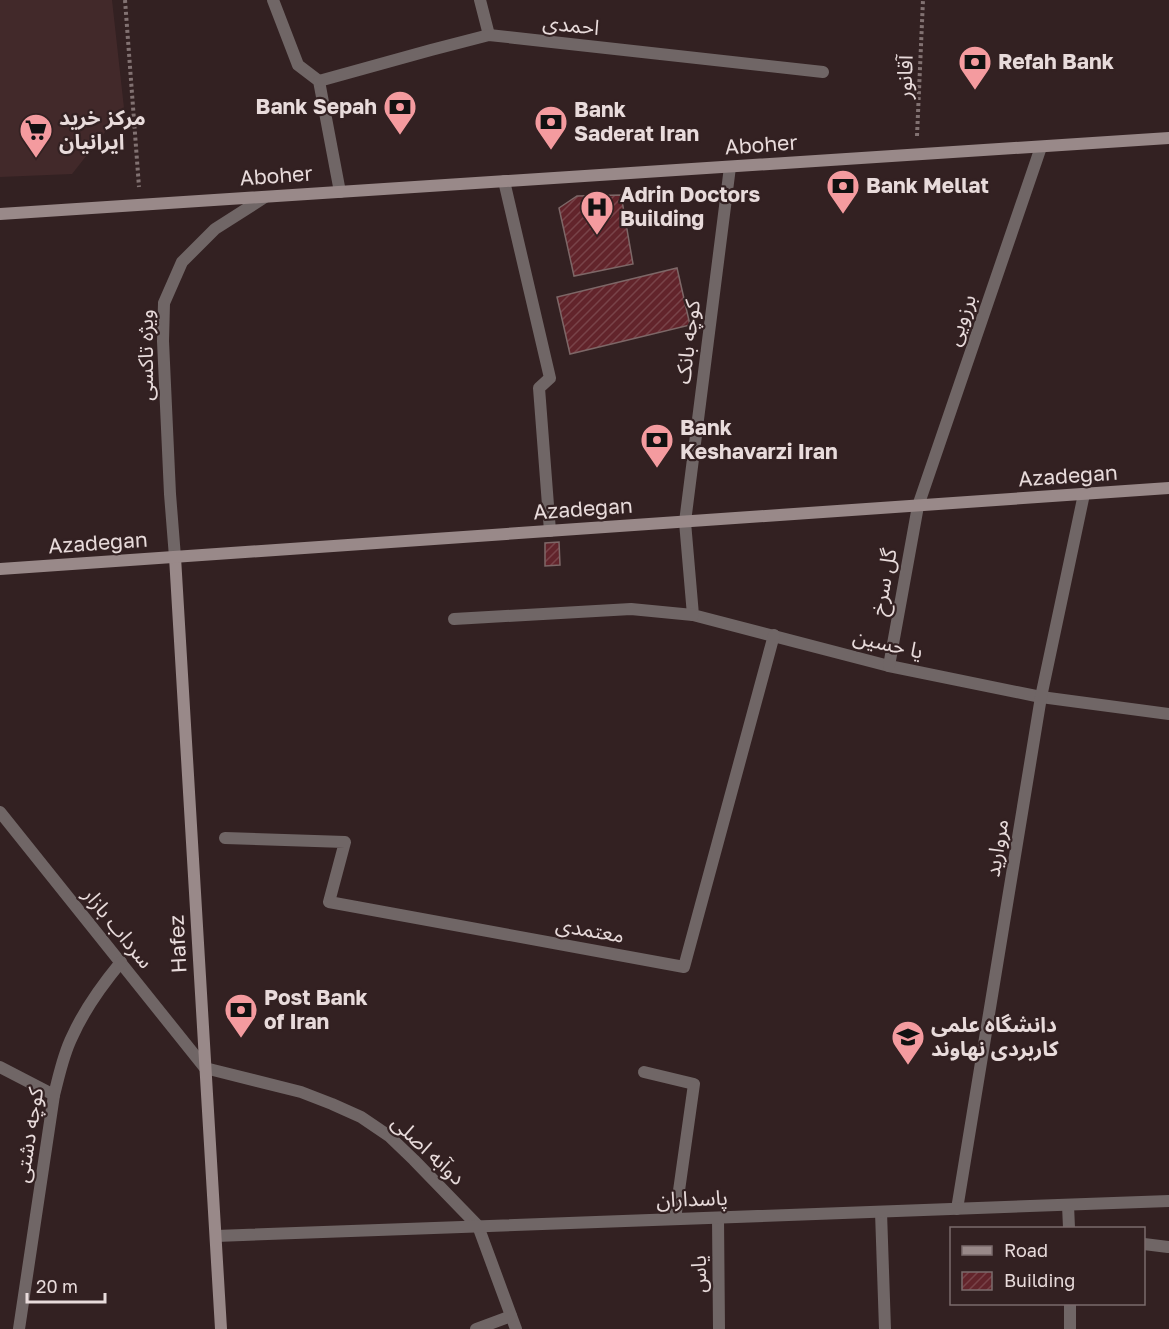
<svg xmlns="http://www.w3.org/2000/svg" width="1169" height="1329" font-family="'Golos Text','Noto Sans Arabic',sans-serif">
  <style>
    .built { fill: #42292a }
    .building { fill: url(#building-hatch); stroke: #7d6767; stroke-width: 1.5 }
    .lines { fill: none; stroke-linecap: round; stroke-linejoin: round }
    .path { stroke: #827272; stroke-width: 4; stroke-dasharray: 3 3; stroke-linecap: butt }
    .lane { stroke: #706666; stroke-width: 12 }
    .street { stroke: #706666; stroke-width: 12 }
    .secondary { stroke: #998989; stroke-width: 12 }
    .labels { text-anchor: middle; stroke-width: 4.5; stroke-linejoin: round; paint-order: stroke }
    .street-label { font-size: 21px; fill: #e8dbdb; stroke: #332122 }
    .poi-label { font-size: 21px; font-weight: bold; fill: #e8dbdb; stroke: #332122; text-anchor: start }
  </style>
  <defs>
    <pattern id="building-hatch" width="6" height="6" patternUnits="userSpaceOnUse" patternTransform="scale(1.5)"><rect width="6" height="6" fill="#62242b"/><path d="M-1 1l2-2M0 6l6-6M5 7l2-2" fill="none" stroke="#784349"/></pattern>
  </defs>
  <rect width="100%" height="100%" fill="#332122"/>
  <path class="built" d="M0 0H112L124 108 72 174 0 177Z"/>
  <g class="building">
    <path d="M621 195 633 264 574 276 559 208 577 196Z"/>
    <path d="M677 268 690 325 570 354 557 297Z"/>
    <path d="M559 542 560 565 545 566V543Z"/>
  </g>
  <g class="lines">
    <g class="path">
      <path d="M125 0 139 187"/>
      <path d="M917 136 923 0"/>
    </g>
    <g class="lane">
      <path d="M480 0 489 35"/>
      <path d="M175 557 170 494 163 341 164 303 182 262 215 229 265 197"/>
    </g>
    <g class="street">
      <path d="M273 0 298 65 319 81 340 192"/>
      <path d="M319 81 431 50 489 35 823 72"/>
      <path d="M730 167 685 522 693 615 889 666 1041 697 1169 714"/>
      <path d="M504 181 550 378 539 388 550 531"/>
      <path d="M454 619 631 609 693 615"/>
      <path d="M889 666 918 506 1041 147"/>
      <path d="M0 812 205 1068 301 1092 332 1104 361 1117 389 1136 414 1160 478 1226 516 1329"/>
      <path d="M225 838 345 842 329 902 684 967 774 635"/>
      <path d="M0 1067 54 1095"/>
      <path d="M644 1072 694 1084 675 1219"/>
      <path d="M1068 1205 1069 1228"/>
      <path d="M957 1209 1041 697 1084 494"/>
      <path d="M881 1212 885 1329"/>
      <path d="M718 1218 719 1329"/>
      <path d="M216 1236 1169 1201"/>
      <path d="M1144 1244 1168 1247"/>
      <path d="M1070 1304V1329"/>
      <path d="M19 1329 54 1095C59 1076 63 1055 72 1037 84 1010 102 985 121 962"/>
      <path d="M476 1329 511 1316"/>
    </g>
    <g class="secondary">
      <path d="M0 214 1169 138"/>
      <path d="M175 557 221 1329"/>
      <path d="M0 569 1169 488"/>
    </g>
  </g>
  <defs>
    <g id="bank-pin" transform="scale(1.725)"><path d="M0 17L-7.5 6A9.5 9.5 0 1 1 7.5 6Z" fill="#f49b9f" stroke="#332122"/><path d="M-6-4H6V4H-6ZM0-2.3a2.3 2.3 0 1 0 0 4.6a2.3 2.3 0 1 0 0-4.6Z" fill="#111"/></g>
    <g id="supermarket-pin" transform="scale(1.725)"><path d="M0 17L-7.5 6A9.5 9.5 0 1 1 7.5 6Z" fill="#f49b9f" stroke="#332122"/><path d="M-6-5.5h2.5l.6 2H6L4.5 2H-2.5L-4.4-4H-6ZM-1.5 3.2a1.3 1.3 0 1 0 .1 0ZM3 3.2a1.3 1.3 0 1 0 .1 0Z" fill="#111"/></g>
    <g id="hospital-pin" transform="scale(1.725)"><path d="M0 17L-7.5 6A9.5 9.5 0 1 1 7.5 6Z" fill="#f49b9f" stroke="#332122"/><path d="M-5-5h3v3.5h4V-5h3V5h-3V1.5h-4V5h-3Z" fill="#111"/></g>
    <g id="university-pin" transform="scale(1.725)"><path d="M0 17L-7.5 6A9.5 9.5 0 1 1 7.5 6Z" fill="#f49b9f" stroke="#332122"/><path d="M0-5L7-2L0 1L-7-2ZM-4 1L0 2.5L4 1V4Q0 6-4 4Z" fill="#111"/></g>
  </defs>
  <g fill-rule="evenodd">
    <use href="#bank-pin" x="975" y="62"/>
    <use href="#bank-pin" x="400" y="107"/>
    <use href="#bank-pin" x="551" y="122"/>
    <use href="#supermarket-pin" x="36" y="130"/>
    <use href="#bank-pin" x="843" y="186"/>
    <use href="#hospital-pin" x="597" y="207"/>
    <use href="#bank-pin" x="657" y="440"/>
    <use href="#bank-pin" x="241" y="1010"/>
    <use href="#university-pin" x="908" y="1037"/>
  </g>
  <g class="labels">
    <g class="street-label">
      <text transform="translate(571 25) rotate(6)" y="7">احمدی</text>
      <text transform="translate(905 77) rotate(-88)" y="7">آقانور</text>
      <text transform="translate(761 145) rotate(-4)" y="7">Aboher</text>
      <text transform="translate(276 176) rotate(-4)" y="7">Aboher</text>
      <text transform="translate(961 320) rotate(-71)" y="7">برزویی</text>
      <text transform="translate(688 342) rotate(-83)" y="7">کوچه بانک</text>
      <text transform="translate(146 355) rotate(-90)" y="7">ویژه تاکسی</text>
      <text transform="translate(1068 476) rotate(-4)" y="7">Azadegan</text>
      <text transform="translate(583 509) rotate(-4)" y="7">Azadegan</text>
      <text transform="translate(98 543) rotate(-4)" y="7">Azadegan</text>
      <text transform="translate(884 582) rotate(-80)" y="7">گل سرخ</text>
      <text transform="translate(888 644) rotate(13)" y="7">یا حسین</text>
      <text transform="translate(997 848) rotate(-81)" y="7">مروارید</text>
      <text transform="translate(118 928) rotate(51)" y="7">سرداب بازار</text>
      <text transform="translate(590 930) rotate(10)" y="7">معتمدی</text>
      <text transform="translate(178 944) rotate(-93)" y="7">Hafez</text>
      <text transform="translate(29 1135) rotate(-81)" y="7">کوچه دشتی</text>
      <text transform="translate(428 1150) rotate(43)" y="7">دوآبه اصلی</text>
      <text transform="translate(692 1199) rotate(-2)" y="7">پاسداران</text>
      <text transform="translate(699 1274) rotate(-91)" y="7">یاس</text>
    </g>
    <g class="poi-label">
      <text x="998" y="69">Refah Bank</text>
      <text x="377" y="114" text-anchor="end">Bank Sepah</text>
      <text x="574" y="117">Bank<tspan x="574" dy="24">Saderat Iran</tspan></text>
      <text x="59" y="125">مرکز خرید<tspan x="59" dy="24">ایرانیان</tspan></text>
      <text x="866" y="193">Bank Mellat</text>
      <text x="620" y="202">Adrin Doctors<tspan x="620" dy="24">Building</tspan></text>
      <text x="680" y="435">Bank<tspan x="680" dy="24">Keshavarzi Iran</tspan></text>
      <text x="264" y="1005">Post Bank<tspan x="264" dy="24">of Iran</tspan></text>
      <text x="931" y="1032">دانشگاه علمی<tspan x="931" dy="24">کاربردی نهاوند</tspan></text>
    </g>
  </g>
  <rect x="950" y="1227" width="195" height="78" fill="#332122" stroke="#7b6b6c" stroke-width="1.5"/>
  <rect x="962" y="1246" width="30" height="9" fill="#998989" stroke="#7b6b6c" stroke-width="1.5"/>
  <text x="1004" y="1257" font-size="18" fill="#e8dbdb">Road</text>
  <rect x="962" y="1272" width="30" height="18" fill="url(#building-hatch)" stroke="#7b6b6c" stroke-width="1.5"/>
  <text x="1004" y="1287" font-size="18" fill="#e8dbdb">Building</text>
  <path d="M27 1293v9h78v-9" fill="none" stroke="#e8dbdb" stroke-width="3"/>
  <text x="36" y="1293" font-size="18" fill="#e8dbdb" stroke="#332122" stroke-width="4.5" paint-order="stroke">20 m</text>
</svg>
